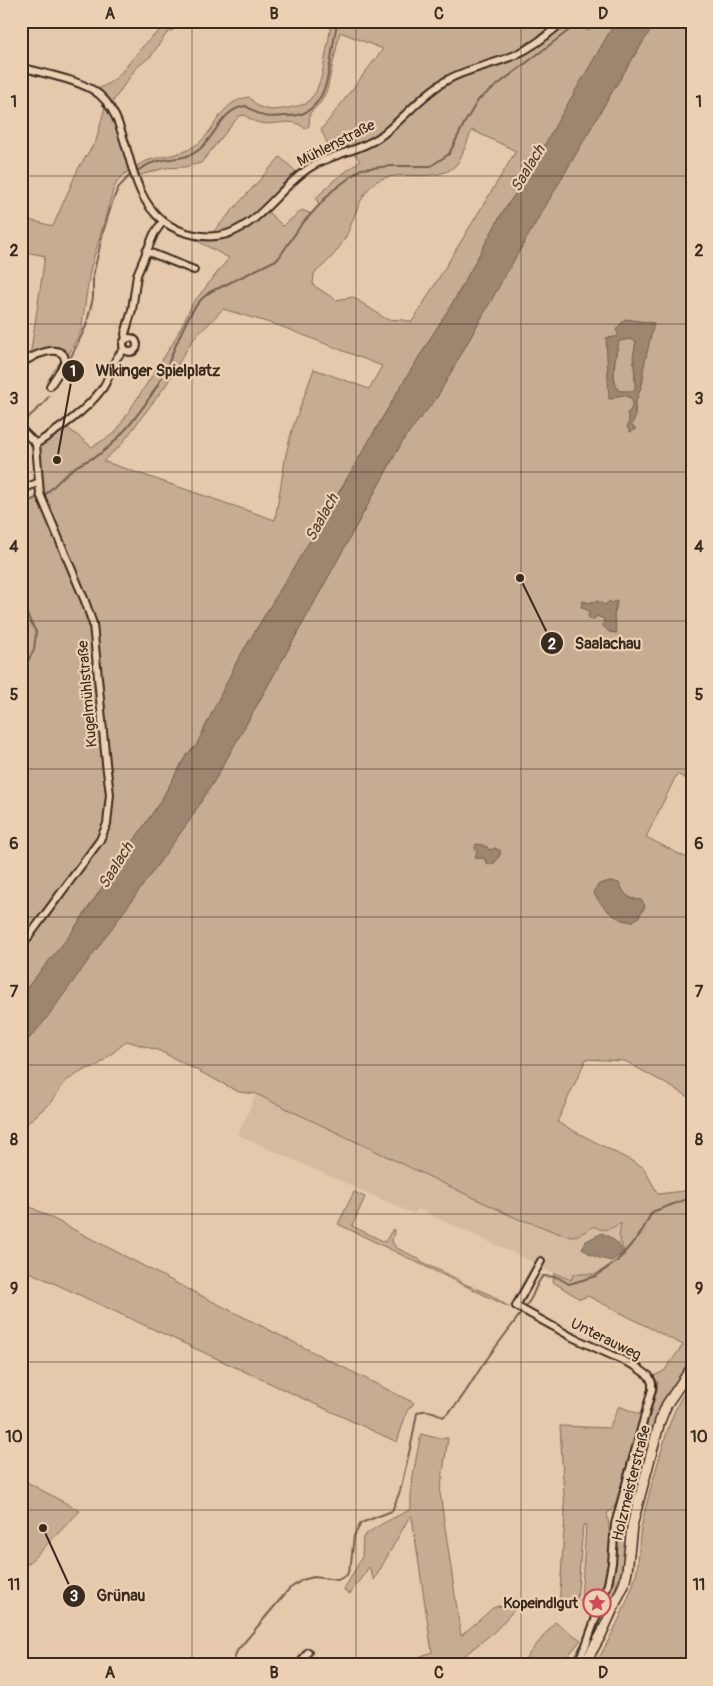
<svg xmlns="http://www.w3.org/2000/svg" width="713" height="1686" font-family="Pangolin,sans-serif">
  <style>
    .built { fill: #d5baa0 }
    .green { fill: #c6ac93; stroke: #806b58; fill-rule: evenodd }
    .water { fill: #9d8670; stroke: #76614f; fill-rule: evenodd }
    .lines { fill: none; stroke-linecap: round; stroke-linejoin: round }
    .stream { stroke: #76614f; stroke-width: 2 }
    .street-casing { stroke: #3b2a1e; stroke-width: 10 }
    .secondary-casing { stroke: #3b2a1e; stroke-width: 12 }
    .street { stroke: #ecd0b3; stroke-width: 6 }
    .secondary { stroke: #ecd0b3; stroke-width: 9 }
    .grid { fill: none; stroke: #3b2a1e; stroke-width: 1; stroke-opacity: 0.55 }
    .labels { text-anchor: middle; stroke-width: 4.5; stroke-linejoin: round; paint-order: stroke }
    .street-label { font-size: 15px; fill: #3b2a1e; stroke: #ecd0b3 }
    .poi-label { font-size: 15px; font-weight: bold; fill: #3b2a1e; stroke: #ecd0b3; text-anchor: end }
    .water-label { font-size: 16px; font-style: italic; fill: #544132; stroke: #ecd0b3 }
    .leader { fill: none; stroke: #3b2a1e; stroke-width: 2 }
    .callout-dot { fill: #3b2a1e; stroke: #ecd0b3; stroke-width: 2 }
    .mark-label { font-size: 15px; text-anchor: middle; font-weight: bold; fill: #fff }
    .callout-label { font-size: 16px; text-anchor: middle; font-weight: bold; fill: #3b2a1e; stroke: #ecd0b3; stroke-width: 4.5; stroke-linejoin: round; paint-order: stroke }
    .neatline { fill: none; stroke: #3b2a1e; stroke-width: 2 }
    .grid-label { font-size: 16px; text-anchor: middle; font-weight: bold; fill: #3b2a1e }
  </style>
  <rect width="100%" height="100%" fill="#e5c9ad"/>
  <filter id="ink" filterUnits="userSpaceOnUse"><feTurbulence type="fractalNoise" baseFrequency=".02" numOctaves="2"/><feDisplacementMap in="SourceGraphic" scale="10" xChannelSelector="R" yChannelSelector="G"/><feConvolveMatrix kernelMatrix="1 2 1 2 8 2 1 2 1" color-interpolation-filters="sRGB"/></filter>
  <g filter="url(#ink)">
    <path class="built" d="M256 1094 520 1220 581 1234 594 1226 621 1223 619 1237 625 1254 596 1274H574L572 1280 544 1269 537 1273 525 1302 517 1312 509 1307 533 1262 418 1209 414 1214 238 1135Z"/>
    <g class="green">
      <path d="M179 21H190L167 33 151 56 136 68 109 107 132 169C137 166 143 162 149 160 163 156 181 155 193 147 217 133 217 102 249 97 252 100 255 104 258 106 270 114 292 107 306 104L316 92 322 75 332 21H579L587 31 602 21H616L528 175 502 213 456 297 398 391 325 516 237 661 196 746 187 754 160 802 70 935 21 995V505L45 494 39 489 36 444 64 425 92 447 115 433 173 343 193 303 229 258 192 238 191 234 214 236 213 232 280 157 300 175 265 209 283 226 302 210 311 214 319 205 316 198 333 181 360 161 353 150 334 157 321 130 383 49 340 32 327 90 321 102 310 113 309 126 305 129C290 112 266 135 245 115L239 116 201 163 184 167 165 168 134 177 131 169 121 177 114 187 90 271 81 331 68 356 59 351 30 357 45 256 21 251V218L53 226 79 167 96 141 106 103 94 91C102 87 111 83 118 76 137 55 150 31 179 21ZM472 130 516 151 412 322 404 320 386 319 353 297 336 300 313 285 314 273C328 263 341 248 348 232 355 216 359 198 372 185 393 165 436 186 456 165 462 158 468 139 472 130ZM223 309 280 326 382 366 369 389 314 369 292 430 286 454 275 520 103 461 120 446 166 385 191 342Z"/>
      <path d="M656 21H692V782L677 774 646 837 689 859 692 856V1100L684 1094 625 1061 586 1059 557 1122 643 1167 658 1194 692 1190V1360L678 1378 663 1402 656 1419 628 1522 622 1569 606 1616 590 1647 612 1585 616 1564 619 1525 657 1390 658 1383 654 1376 664 1371 683 1345 588 1296 580 1299 553 1282 554 1273 571 1280 574 1274H596L625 1255 619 1237 621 1223C612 1228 604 1233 594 1226 587 1230 581 1235 573 1236 560 1237 536 1222 520 1220L256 1094 239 1092 160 1051 127 1041 97 1066 84 1070 66 1081 51 1102 21 1129V1041L189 821 216 778 303 623 405 437 436 399 507 272 612 92ZM653 323 643 370V381L635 404V418L631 425 627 413C632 410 633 405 632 399L625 395 617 396 607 338 616 337 619 335ZM584 601 589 603 593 601 604 605 617 604 614 616 616 633 609 632 603 626 604 619 597 616 594 619 586 608ZM486 846 490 850 500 854 495 863 487 864 484 858H475L477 851ZM611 881 618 883C625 893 626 899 641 900L645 907 642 912 625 921C611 914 601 906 593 892L599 884Z"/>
      <path d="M630 339 636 341 633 358 634 361 635 391H619C610 380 616 354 619 341Z"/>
      <path d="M354 1192 365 1197 352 1226 385 1242 393 1229 394 1232 392 1241 395 1247 419 1259 421 1262C430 1267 456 1276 460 1282L491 1295 509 1307 338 1224Z"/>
      <path d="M21 1202 180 1285 414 1403 407 1411 397 1442 21 1268Z"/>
      <path d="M692 1382V1665H595C611 1637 626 1608 635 1578 640 1562 638 1545 641 1529 645 1507 651 1487 657 1466 667 1434 671 1409 692 1382Z"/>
      <path d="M619 1406 641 1415 615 1506 607 1514C613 1545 608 1575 599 1604L581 1601 586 1525H583L577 1601 565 1605 559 1609 565 1514 560 1426 609 1428Z"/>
      <path d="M421 1434 437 1438H448L440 1493 461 1636 493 1608 498 1606 515 1609 495 1631 454 1664 398 1665 432 1652 412 1517 410 1516 374 1580 369 1567 350 1594 344 1590 362 1557 363 1537C376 1525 395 1518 411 1509 410 1484 416 1459 421 1434Z"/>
      <path d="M21 1479 80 1511 21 1571Z"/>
      <path d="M555 1622 581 1640 560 1665H520Z"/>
    </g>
    <g class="water">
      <path d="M616 21H656L612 92 507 272 436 399 405 437 303 623 216 778 189 821 133 899 43 1023 21 1048V995L70 935 160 802 187 754 196 746 237 661 325 516 398 391 456 297 502 213 528 175 560 117Z"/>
      <path d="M625 319 654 323 643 370V381L635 404V418L631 425 636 429 630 432 627 427 629 421 627 413C632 410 633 405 632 399L625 395 617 396 613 399H609L606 338 616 337 619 335 616 330ZM630 339 636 341 633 358 634 361 636 386 635 391H619C610 380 615 354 619 341Z"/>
      <path d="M582 601 589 603 598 601 604 605 610 601 612 603 617 601 614 616 617 633 609 632 603 626 604 619 597 616 592 620 588 617 589 611 581 607Z"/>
      <path d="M476 844 483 845 490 850 495 848 501 851C499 858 495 863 489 865L484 858H475L477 852 475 849Z"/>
      <path d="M611 881 619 883C625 894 626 899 641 900L645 905 639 917 632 922C614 920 602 907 593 892L599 884Z"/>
      <path d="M602 1233C612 1238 619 1242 623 1253L612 1261C601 1259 590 1256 582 1248L586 1241Z"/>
    </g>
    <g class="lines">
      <g class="stream">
        <path d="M135 172C141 169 146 165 152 163 169 157 186 161 200 149 216 135 223 108 246 106 263 118 265 118 285 116 292 116 298 116 304 113 334 99 329 48 338 21"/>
        <path d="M68 363 86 326 93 298V276L103 232 113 200 118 188 131 174"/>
        <path d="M21 424 43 404 49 396"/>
        <path d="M46 494C55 485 64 475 74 468 82 462 93 459 101 453 122 438 151 399 163 375 176 350 189 296 219 288L278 259 301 225 332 191 361 169 392 166H431L449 154 465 122 479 99 581 21"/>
        <path d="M21 505 38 497"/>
        <path d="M21 603 36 632 34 650 21 673"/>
        <path d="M232 1665 237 1651 289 1589 302 1580 314 1577 338 1580 347 1575 351 1563 354 1536 361 1523 392 1511 400 1491 412 1440 417 1413C426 1408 435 1412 443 1417 463 1402 472 1379 487 1359 501 1339 517 1320 530 1300 535 1292 536 1283 543 1276L557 1277 569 1284 596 1276 616 1262 641 1233 652 1212 692 1197"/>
      </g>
      <g class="street-casing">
        <g id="street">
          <path d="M21 67C44 74 72 78 93 90 134 115 121 188 163 221 180 234 206 240 227 234 262 222 279 188 309 168 330 154 357 152 378 138 403 120 421 95 447 80 468 68 493 65 515 55 534 47 548 34 564 21"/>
          <path d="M146 251 194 270"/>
          <circle cx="130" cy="345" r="7"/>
          <path d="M126 339 125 334 132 310 137 275 154 234 163 221"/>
          <path d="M21 365C29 355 67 340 65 363L50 386"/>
          <path d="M21 429 36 444 40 494 85 601 93 624 106 763 110 794 107 824 100 840 21 947"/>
          <path d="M36 444C59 429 85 412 102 389 111 377 112 358 125 349"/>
          <path d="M21 490 39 482"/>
          <path d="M541 1261 516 1306 572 1337 635 1366 649 1376 652 1383V1389L615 1524 612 1563 608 1584 586 1645 576 1665"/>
          <path d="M299 1665 308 1652"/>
        </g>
      </g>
      <g class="secondary-casing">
        <path id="secondary" d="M584 1665 601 1635 624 1584 627 1571 632 1526 660 1421 667 1404 692 1367"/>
      </g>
      <use href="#street" class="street"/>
      <use href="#secondary" class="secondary"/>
    </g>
  </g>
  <path class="grid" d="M192 21V1665M356 21V1665M521 21V1665M21 176H692M21 324H692M21 472H692M21 621H692M21 769H692M21 917H692M21 1065H692M21 1214H692M21 1362H692M21 1510H692"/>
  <defs>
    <g id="sight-ring" transform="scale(1.4375)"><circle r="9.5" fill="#ecd0b3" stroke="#d1495b" stroke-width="1.5"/><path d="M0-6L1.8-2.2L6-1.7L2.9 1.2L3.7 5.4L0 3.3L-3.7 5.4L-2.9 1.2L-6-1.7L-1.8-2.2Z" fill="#d1495b"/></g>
  </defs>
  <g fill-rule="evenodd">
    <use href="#sight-ring" x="597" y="1603"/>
  </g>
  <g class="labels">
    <g class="street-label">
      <text transform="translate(336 143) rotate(-27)" y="5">Mühlenstraße</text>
      <text transform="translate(87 694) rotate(-95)" y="5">Kugelmühlstraße</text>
      <text transform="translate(606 1339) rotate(26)" y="5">Unterauweg</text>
      <text transform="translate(631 1483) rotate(-76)" y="5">Holzmeisterstraße</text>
    </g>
    <g class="poi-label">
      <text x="578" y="1608">Kopeindlgut</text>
    </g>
    <g class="water-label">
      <text transform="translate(527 168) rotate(-59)" y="6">Saalach</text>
      <text transform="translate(321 517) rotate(-61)" y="6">Saalach</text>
      <text transform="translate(115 865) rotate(-58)" y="6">Saalach</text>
    </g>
  </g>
  <path class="leader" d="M57 460L73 371M520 578L552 643M43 1528L74 1596"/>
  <g class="callout-dot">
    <circle cx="57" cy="460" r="5"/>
    <circle cx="520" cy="578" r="5"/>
    <circle cx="43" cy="1528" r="5"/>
    <circle cx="73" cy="371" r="12"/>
    <circle cx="552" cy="643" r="12"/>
    <circle cx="74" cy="1596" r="12"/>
  </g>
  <g class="mark-label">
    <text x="73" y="376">1</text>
    <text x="552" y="649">2</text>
    <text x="74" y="1601">3</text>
  </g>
  <g class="callout-label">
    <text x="158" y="376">Wikinger Spielplatz</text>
    <text x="608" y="649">Saalachau</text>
    <text x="121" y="1601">Grünau</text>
  </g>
  <rect width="713" height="1686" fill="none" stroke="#ecd0b3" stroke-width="55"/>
  <rect x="28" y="28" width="658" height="1630" class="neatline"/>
  <g class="grid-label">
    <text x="110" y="19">A</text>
    <text x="274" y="19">B</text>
    <text x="439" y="19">C</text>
    <text x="603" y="19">D</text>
    <text x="14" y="107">1</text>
    <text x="699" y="107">1</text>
    <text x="14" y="256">2</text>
    <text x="699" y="256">2</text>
    <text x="14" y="404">3</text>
    <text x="699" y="404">3</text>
    <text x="14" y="552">4</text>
    <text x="699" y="552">4</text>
    <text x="14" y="700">5</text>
    <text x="699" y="700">5</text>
    <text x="14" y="849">6</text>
    <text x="699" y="849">6</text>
    <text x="14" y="997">7</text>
    <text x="699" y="997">7</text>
    <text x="14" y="1145">8</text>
    <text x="699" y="1145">8</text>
    <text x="14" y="1294">9</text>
    <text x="699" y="1294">9</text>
    <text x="14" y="1442">10</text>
    <text x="699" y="1442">10</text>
    <text x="14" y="1590">11</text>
    <text x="699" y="1590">11</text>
    <text x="110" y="1678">A</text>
    <text x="274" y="1678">B</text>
    <text x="439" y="1678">C</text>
    <text x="603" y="1678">D</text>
  </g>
</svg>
